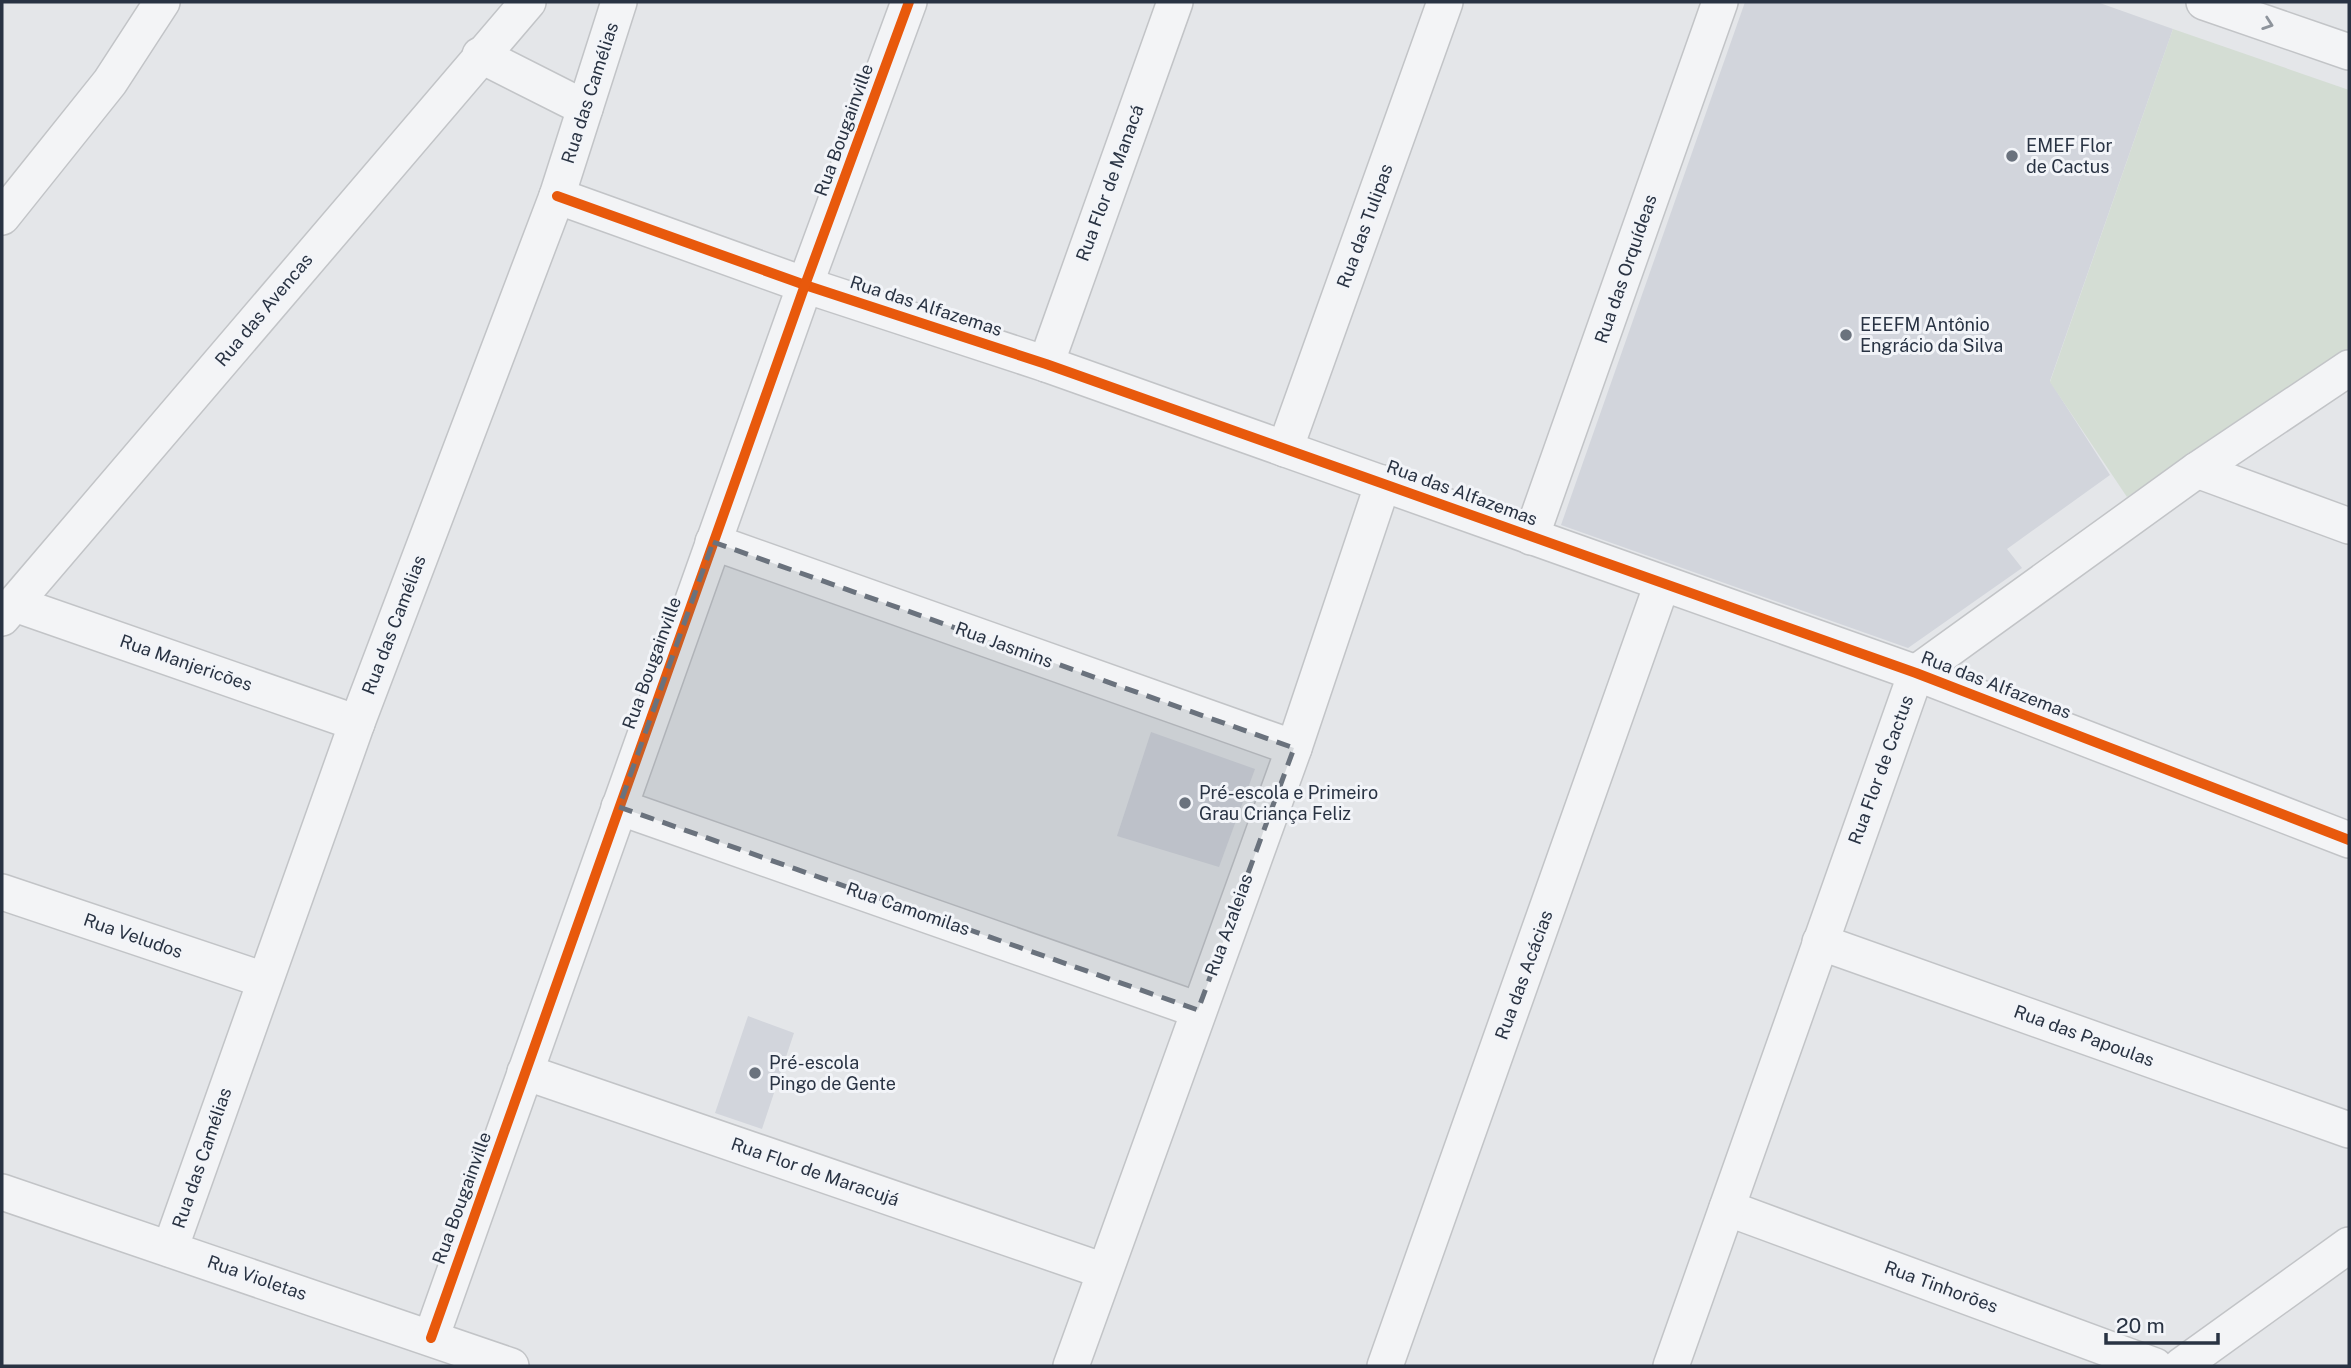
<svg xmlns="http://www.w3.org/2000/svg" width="2351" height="1368" font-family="'Public Sans',sans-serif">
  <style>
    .built { fill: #d2d5dc }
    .green { fill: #d4ddd4 }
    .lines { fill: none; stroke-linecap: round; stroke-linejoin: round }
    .minor-casing { stroke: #c2c4c7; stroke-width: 38 }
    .minor { stroke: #f3f4f6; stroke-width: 35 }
    .cycleway-casing { stroke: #f2f4f8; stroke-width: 15 }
    .cycleway { stroke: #e8590c; stroke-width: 10 }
    .oneway { stroke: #8e949c }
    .marked { fill: #6a727d; fill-opacity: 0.2; stroke: #6a727d; stroke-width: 5; stroke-dasharray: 14 9; stroke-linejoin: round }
    .poi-dot { fill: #6a727d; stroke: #f2f4f8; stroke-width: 2.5 }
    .labels { text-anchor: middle; stroke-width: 6; stroke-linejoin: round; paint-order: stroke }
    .street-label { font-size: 18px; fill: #293343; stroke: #f2f4f8 }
    .poi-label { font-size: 18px; fill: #293343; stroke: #f2f4f8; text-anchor: start }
  </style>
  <rect width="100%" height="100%" fill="#e4e6e9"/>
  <g class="built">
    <path d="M1745 2H2097L2173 29 2050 381 2110 475 2007 549 2022 568 1908 648 1561 525Z"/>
    <path d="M1151 732 1255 769 1219 867 1117 836Z"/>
    <path d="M748 1016 794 1033 762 1129 715 1113Z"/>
  </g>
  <path class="green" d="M2173 29 2349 90V348L2127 497 2050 382Z"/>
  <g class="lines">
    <g class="minor-casing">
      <g id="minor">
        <path d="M2204 2 2349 52"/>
        <path d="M480 55 585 108"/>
        <path d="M557 196 805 285 1046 364 1916 673 2349 840"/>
        <path d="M2 217 110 82 162 2"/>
        <path d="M1046 364 1175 2"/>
        <path d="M1285 449 1445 2"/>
        <path d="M2197 470 2349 526"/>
        <path d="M1531 537 1720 2"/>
        <path d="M713 542 1294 748"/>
        <path d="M15 604 357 723"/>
        <path d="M2 618 528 2"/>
        <path d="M619 807 1198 1010"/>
        <path d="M2 892 264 980"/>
        <path d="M1820 942 2349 1130"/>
        <path d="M525 1072 1104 1271"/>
        <path d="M2 1192 511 1366"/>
        <path d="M1727 1208 2155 1366"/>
        <path d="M170 1249 357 723 557 196 619 2"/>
        <path d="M431 1338 805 285 909 2"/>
        <path d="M1071 1366 1294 748 1383 483"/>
        <path d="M1385 1366 1662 584"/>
        <path d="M1671 1366 1916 673 2197 470 2349 368"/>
        <path d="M2181 1366 2349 1245"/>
      </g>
    </g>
    <use href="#minor" class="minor"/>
    <g class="cycleway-casing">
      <g id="cycleway">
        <path d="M557 196 805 285 1046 364 1916 673 2349 840"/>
        <path d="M431 1338 805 285 909 2"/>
      </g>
    </g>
    <use href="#cycleway" class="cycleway"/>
  </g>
  <defs><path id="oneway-chevron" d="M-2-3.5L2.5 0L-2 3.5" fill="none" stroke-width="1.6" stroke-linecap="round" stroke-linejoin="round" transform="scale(1.75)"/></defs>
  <use class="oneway" href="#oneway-chevron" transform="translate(2268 24) rotate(19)"/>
  <path class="marked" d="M713 542 1294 748 1198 1010 619 807Z"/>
  <g class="poi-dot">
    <circle cx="2012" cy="156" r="7"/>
    <circle cx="1846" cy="335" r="7"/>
    <circle cx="1185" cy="803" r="7"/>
    <circle cx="755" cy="1073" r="7"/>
  </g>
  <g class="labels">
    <g class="street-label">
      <text transform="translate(590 93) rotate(-72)" y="6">Rua das Camélias</text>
      <text transform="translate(844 130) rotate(-70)" y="6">Rua Bougainville</text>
      <text transform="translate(1110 183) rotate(-70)" y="6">Rua Flor de Manacá</text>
      <text transform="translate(1365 226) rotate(-70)" y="6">Rua das Tulipas</text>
      <text transform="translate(1626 269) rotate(-71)" y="6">Rua das Orquídeas</text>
      <text transform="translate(926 306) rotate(18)" y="6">Rua das Alfazemas</text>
      <text transform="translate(264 310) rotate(-50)" y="6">Rua das Avencas</text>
      <text transform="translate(1462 493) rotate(20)" y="6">Rua das Alfazemas</text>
      <text transform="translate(394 625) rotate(-69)" y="6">Rua das Camélias</text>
      <text transform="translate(1004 645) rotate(20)" y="6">Rua Jasmins</text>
      <text transform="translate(186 663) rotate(19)" y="6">Rua Manjericões</text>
      <text transform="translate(652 663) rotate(-70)" y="6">Rua Bougainville</text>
      <text transform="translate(1996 685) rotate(21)" y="6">Rua das Alfazemas</text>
      <text transform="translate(1881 770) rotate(-70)" y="6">Rua Flor de Cactus</text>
      <text transform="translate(908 909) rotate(19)" y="6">Rua Camomilas</text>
      <text transform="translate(1229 925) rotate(-70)" y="6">Rua Azaleias</text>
      <text transform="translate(133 936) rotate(19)" y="6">Rua Veludos</text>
      <text transform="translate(1524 975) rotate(-70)" y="6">Rua das Acácias</text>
      <text transform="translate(2084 1036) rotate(20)" y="6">Rua das Papoulas</text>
      <text transform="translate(202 1158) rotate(-71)" y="6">Rua das Camélias</text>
      <text transform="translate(815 1172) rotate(19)" y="6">Rua Flor de Maracujá</text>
      <text transform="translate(462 1198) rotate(-70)" y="6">Rua Bougainville</text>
      <text transform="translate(257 1278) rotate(19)" y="6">Rua Violetas</text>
      <text transform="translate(1941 1287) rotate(20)" y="6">Rua Tinhorões</text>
    </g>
    <g class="poi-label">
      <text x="2026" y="152">EMEF Flor<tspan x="2026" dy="21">de Cactus</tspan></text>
      <text x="1860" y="331">EEEFM Antônio<tspan x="1860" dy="21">Engrácio da Silva</tspan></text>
      <text x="1199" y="799">Pré-escola e Primeiro<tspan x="1199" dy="21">Grau Criança Feliz</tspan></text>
      <text x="769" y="1069">Pré-escola<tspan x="769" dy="21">Pingo de Gente</tspan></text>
    </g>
  </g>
  <rect width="2351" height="1368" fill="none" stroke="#293343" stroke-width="7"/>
  <path d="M2106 1333v10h112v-10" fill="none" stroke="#293343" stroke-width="3.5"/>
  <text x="2116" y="1333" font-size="21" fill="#293343" stroke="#f2f4f8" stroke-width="5" paint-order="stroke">20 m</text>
</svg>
